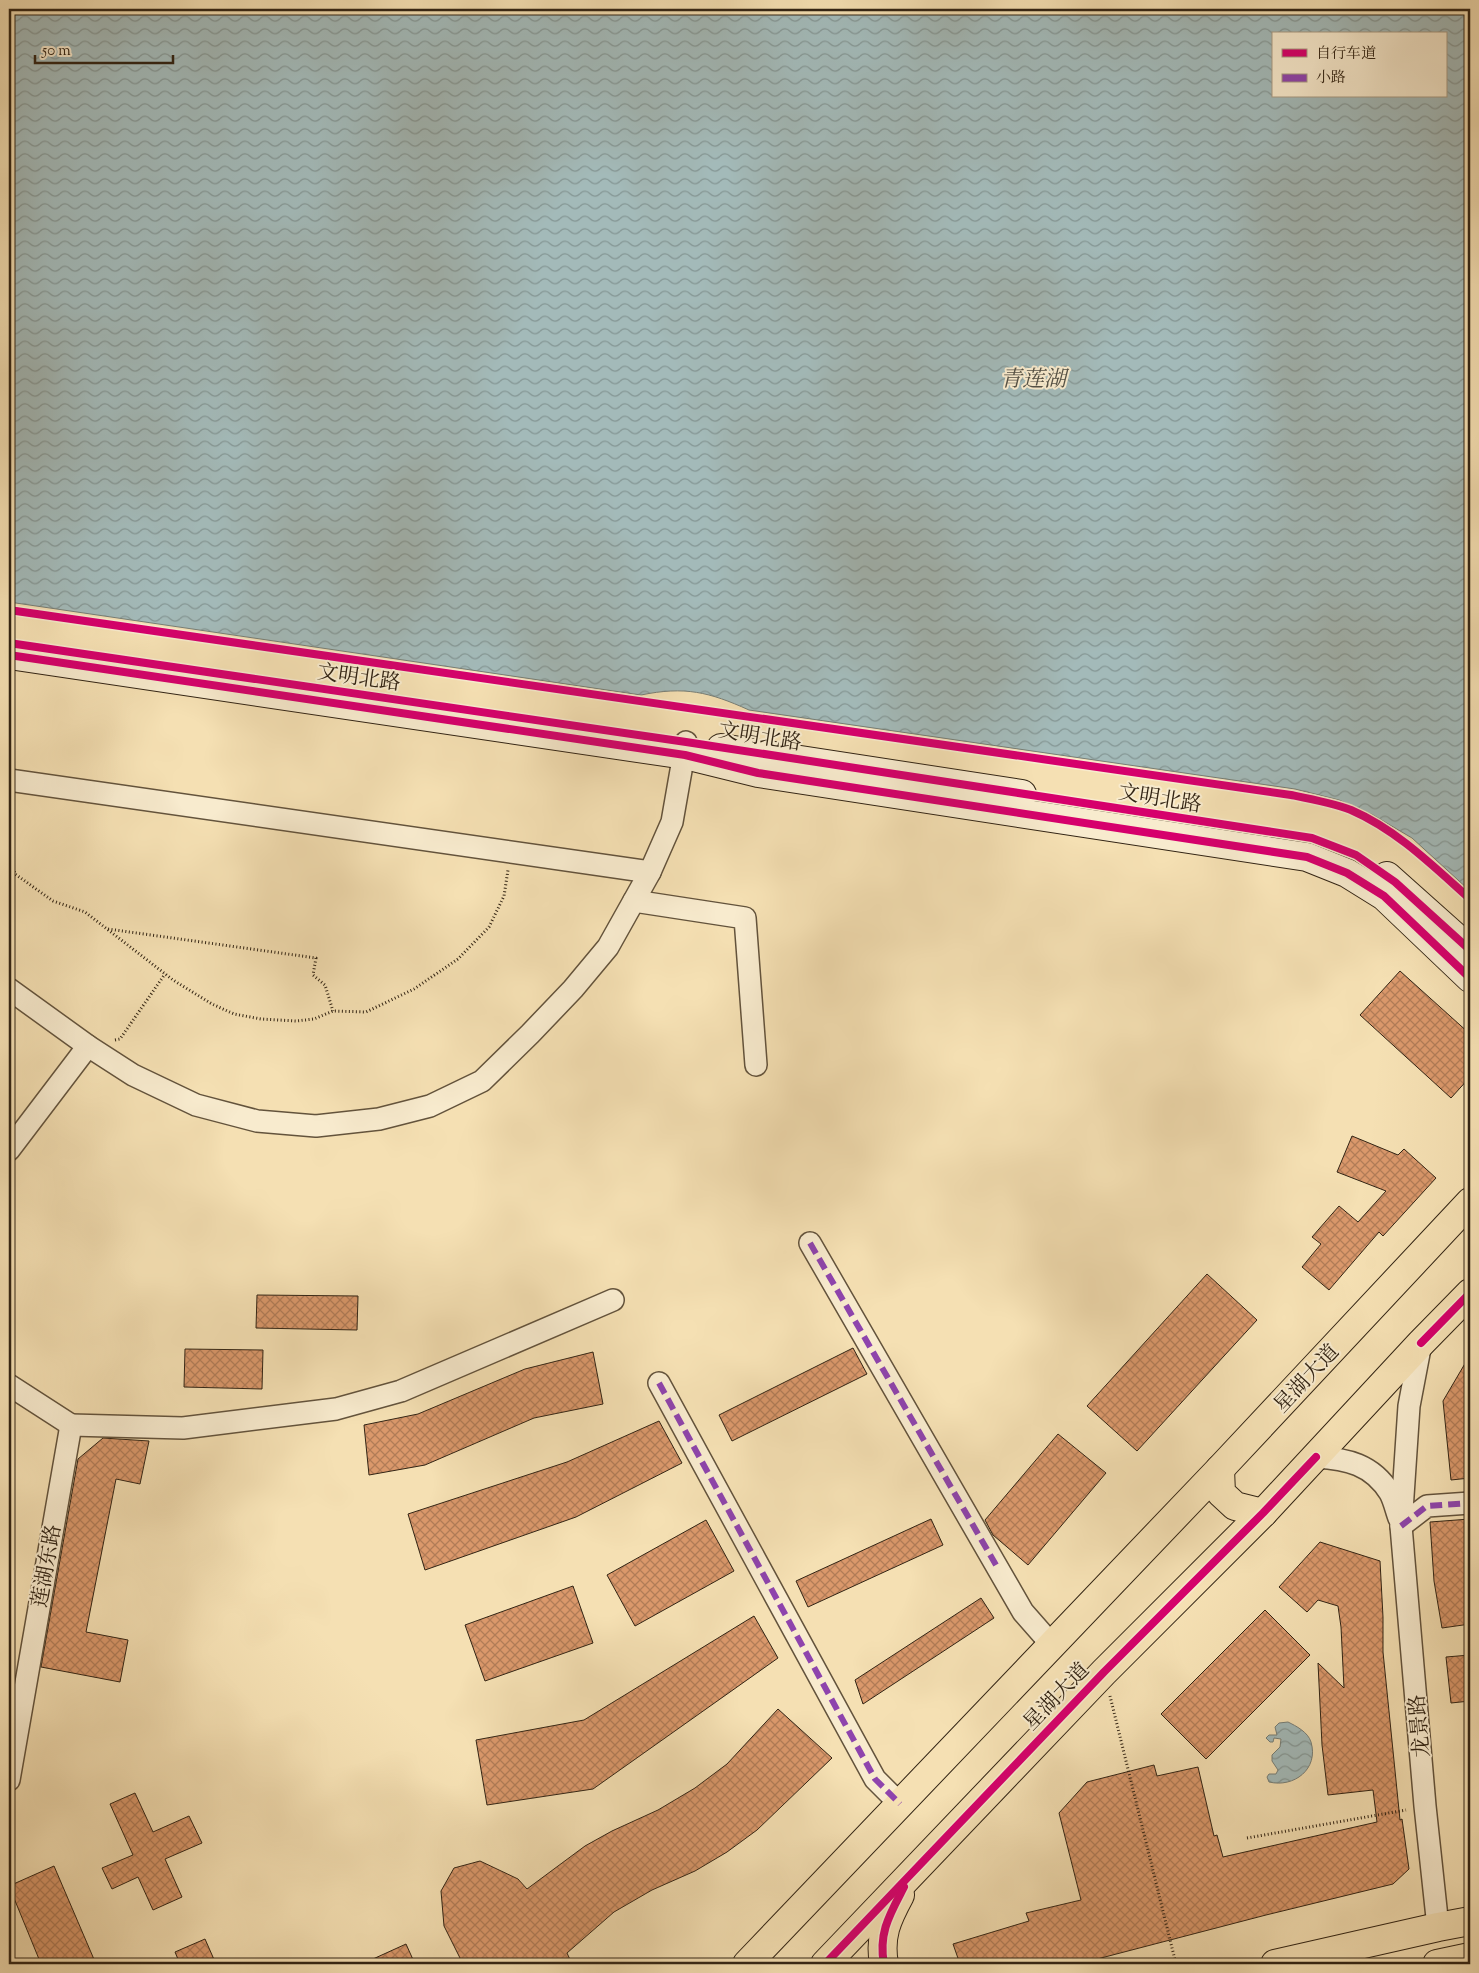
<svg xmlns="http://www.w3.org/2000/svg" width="1479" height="1973" font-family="'Sorts Mill Goudy','Noto Serif SC',serif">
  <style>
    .water { fill: url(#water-waves); stroke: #767e77; fill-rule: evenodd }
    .building { fill: url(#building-cross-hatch); stroke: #322414 }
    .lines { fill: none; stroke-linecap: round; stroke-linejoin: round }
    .street-casing { stroke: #63533c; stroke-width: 24 }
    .secondary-casing { stroke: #322414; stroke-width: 30 }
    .primary-casing { stroke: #322414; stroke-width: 30 }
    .path { stroke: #322414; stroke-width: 3; stroke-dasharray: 1 2.5; stroke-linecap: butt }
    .street { stroke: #f8ebce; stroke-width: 21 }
    .secondary { stroke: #f8ebce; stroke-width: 28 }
    .primary { stroke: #f5e0b3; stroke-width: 28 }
    .quiet { stroke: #8e44ad; stroke-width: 6; stroke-dasharray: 12 6; stroke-linecap: butt }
    .cycleway-casing { stroke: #f8ebce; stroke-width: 11 }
    .cycleway { stroke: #d6006c; stroke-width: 8 }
    .labels { text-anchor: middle; stroke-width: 4; stroke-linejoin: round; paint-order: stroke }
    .street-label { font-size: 21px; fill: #322414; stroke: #f8ebce }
    .water-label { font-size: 22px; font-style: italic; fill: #545146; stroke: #f8ebce }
  </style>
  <defs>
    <pattern id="water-waves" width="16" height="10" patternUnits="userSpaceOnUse" patternTransform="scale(1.25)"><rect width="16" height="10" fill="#a3bab9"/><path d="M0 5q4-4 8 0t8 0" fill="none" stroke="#859795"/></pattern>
    <pattern id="building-cross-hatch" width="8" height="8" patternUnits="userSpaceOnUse" patternTransform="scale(1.25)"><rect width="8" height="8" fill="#da986b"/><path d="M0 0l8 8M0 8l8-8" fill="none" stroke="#b17c57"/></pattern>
  </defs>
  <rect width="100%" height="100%" fill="#f5e0b3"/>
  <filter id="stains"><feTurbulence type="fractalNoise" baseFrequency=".004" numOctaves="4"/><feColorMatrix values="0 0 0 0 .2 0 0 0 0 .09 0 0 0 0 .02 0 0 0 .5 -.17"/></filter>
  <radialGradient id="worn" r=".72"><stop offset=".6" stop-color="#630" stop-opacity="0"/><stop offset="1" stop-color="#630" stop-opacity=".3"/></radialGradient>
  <g class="water">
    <path d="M9 9H1470V891L1412 838 1373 815 1339 800 1295 789 749 710C709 692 685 686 641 695L9 602ZM1273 34H1445V96H1273Z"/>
    <path d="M1288 1722C1296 1726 1308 1732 1311 1742 1319 1769 1294 1788 1269 1782L1267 1777 1269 1774H1276L1278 1770 1272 1761V1755L1280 1747 1281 1739 1274 1738 1273 1742H1270L1266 1738 1269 1735H1277L1275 1727 1279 1723Z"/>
  </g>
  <g class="building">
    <path d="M1400 971 1470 1034V1077L1451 1098 1360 1015Z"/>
    <path d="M1352 1136 1398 1155 1404 1149 1436 1178 1383 1236 1379 1232 1329 1290 1302 1267 1321 1244 1312 1237 1339 1206 1358 1222 1386 1191 1337 1172Z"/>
    <path d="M1207 1274 1257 1320 1137 1451 1087 1406Z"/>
    <path d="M257 1295 358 1296 357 1330 256 1328Z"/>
    <path d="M853 1348 867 1374 732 1441 719 1415Z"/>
    <path d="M185 1349 263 1350 262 1389 184 1387Z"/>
    <path d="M593 1352 603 1404 534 1418 425 1465 369 1475 364 1425 418 1414 525 1369Z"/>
    <path d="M1470 1355V1478L1451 1480 1443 1401Z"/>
    <path d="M659 1421 682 1463 576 1517 425 1570 408 1514 567 1462Z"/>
    <path d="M1058 1434 1106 1473 1028 1565 993 1535 985 1520Z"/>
    <path d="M103 1438 149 1441 140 1484 116 1479 86 1632 128 1640 120 1682 41 1667 78 1459Z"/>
    <path d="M931 1519 943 1545 808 1607 796 1581Z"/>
    <path d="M1470 1519V1624L1442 1628 1434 1581 1430 1522Z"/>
    <path d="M706 1520 734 1571 635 1626 607 1575Z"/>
    <path d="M1320 1542 1380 1561 1383 1617V1652L1400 1820 1402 1819 1409 1869 1393 1884 1266 1915 1078 1964H960L953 1944 1029 1921 1026 1913 1081 1900 1059 1813 1087 1782 1154 1765 1157 1776 1198 1767 1214 1836 1217 1835 1223 1857 1377 1822 1373 1790 1328 1795 1322 1745 1318 1663 1344 1688 1341 1627 1338 1606 1318 1600 1307 1612 1279 1587Z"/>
    <path d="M573 1586 593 1643 485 1681 465 1625Z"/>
    <path d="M981 1598 994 1618 863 1704 855 1680Z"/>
    <path d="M1265 1610 1310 1655 1206 1759 1161 1714Z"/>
    <path d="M754 1616 778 1658 593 1789 487 1805 476 1740 584 1720Z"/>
    <path d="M1470 1655V1701L1451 1703 1446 1657Z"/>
    <path d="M778 1709 832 1758 757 1830 727 1852 695 1871 652 1890 614 1912 567 1953 572 1964H463L444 1926 441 1891 454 1868 480 1861 518 1879 527 1889 585 1846 612 1831 658 1810 695 1788 727 1764Z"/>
    <path d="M135 1793 153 1832 189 1816 202 1843 165 1859 182 1897 153 1910 138 1877 112 1889 102 1868 133 1855 110 1804Z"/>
    <path d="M54 1866 96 1964H41L9 1886Z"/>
    <path d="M205 1939 216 1964H180L175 1952Z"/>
    <path d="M406 1944 415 1964H362Z"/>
  </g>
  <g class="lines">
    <g class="street-casing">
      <g id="street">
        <path d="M9 780 650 872"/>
        <path d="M634 901 745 918 756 1065"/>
        <path d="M9 989 88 1046 133 1075 196 1105 257 1121 316 1126 379 1119 430 1106 482 1081 530 1034 573 989 608 947 650 872 672 822 686 742"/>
        <path d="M9 1150 88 1046"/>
        <path d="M810 1243 1023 1612 1052 1645"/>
        <path d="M1421 1343 1409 1406 1401 1526 1425 1806 1438 1927"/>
        <path d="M659 1383 875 1779 900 1804"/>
        <path d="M9 1385 71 1425"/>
        <path d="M71 1425 183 1428 336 1409 401 1391 613 1300"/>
        <path d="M1316 1457C1347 1459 1372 1464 1390 1493 1394 1500 1396 1510 1399 1518"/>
        <path d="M1401 1526 1427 1506 1470 1503"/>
        <path d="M9 1780 71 1425"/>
      </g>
    </g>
    <g class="secondary-casing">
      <g id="secondary">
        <path d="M9 655 685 755 758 773 1307 857 1347 873 1384 896 1470 978"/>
        <path d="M721 748 1022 794"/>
        <path d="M1387 876 1470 950"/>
      </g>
    </g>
    <g class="primary-casing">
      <g id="primary">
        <path d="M1220 1469 1221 1493 1235 1506 1263 1513"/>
        <path d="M747 1964 1220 1469 1470 1202"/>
        <path d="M825 1964 1104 1672 1263 1513 1421 1343 1470 1293"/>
        <path d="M884 1964C879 1936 887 1919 900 1895"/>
        <path d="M1275 1964 1438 1927 1470 1921"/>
        <path d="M1437 1964 1470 1957"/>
      </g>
    </g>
    <g class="path">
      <path d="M9 851 15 874 53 901 85 912 173 980 212 1004 234 1014 261 1019 296 1021 314 1019 333 1011 366 1012 414 989 458 959 489 927 504 896 508 870"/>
      <path d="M108 929 316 958 313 975 325 985 333 1011"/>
      <path d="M115 1040 120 1039 165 974"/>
      <path d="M1110 1696 1176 1964"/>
      <path d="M1247 1838 1406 1810"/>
    </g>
    <use href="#street" class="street"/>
    <use href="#secondary" class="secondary"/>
    <use href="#primary" class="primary"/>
    <g class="quiet">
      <path d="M810 1243 996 1565"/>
      <path d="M659 1383 875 1779 900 1804"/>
      <path d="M1401 1526 1427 1506 1470 1503"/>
    </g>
    <g class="cycleway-casing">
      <g id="cycleway">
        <path d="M9 610 1291 795C1311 799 1332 803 1351 810 1397 830 1433 866 1470 899"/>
        <path d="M9 643 686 742 1312 838 1356 855 1395 882 1470 950"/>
        <path d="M9 655 685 755 758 773 1307 857 1347 873 1384 896 1470 978"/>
        <path d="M1421 1343 1470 1293"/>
        <path d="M825 1964 1104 1672 1263 1513 1316 1457"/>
        <path d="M884 1964C878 1933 890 1914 904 1887"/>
      </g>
    </g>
    <use href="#cycleway" class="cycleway"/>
  </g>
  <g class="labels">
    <g class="street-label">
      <text transform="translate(359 677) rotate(8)" y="7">文明北路</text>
      <text transform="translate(760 736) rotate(9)" y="7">文明北路</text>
      <text transform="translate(1160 798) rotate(9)" y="7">文明北路</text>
      <text transform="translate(1306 1378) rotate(-47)" y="7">星湖大道</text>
      <text transform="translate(46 1566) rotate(-80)" y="7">莲湖东路</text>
      <text transform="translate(1056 1696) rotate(-46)" y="7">星湖大道</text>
      <text transform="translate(1419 1726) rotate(-95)" y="7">龙景路</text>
    </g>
    <g class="water-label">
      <text x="1033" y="386">青莲湖</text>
    </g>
  </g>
  <rect width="1479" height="1973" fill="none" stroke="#f5e0b3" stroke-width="30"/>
  <rect x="10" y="10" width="1459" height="1953" fill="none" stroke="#322414" stroke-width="2.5"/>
  <rect x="15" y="15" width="1449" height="1943" fill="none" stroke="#322414"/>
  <rect x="1272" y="32" width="175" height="65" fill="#f8ebce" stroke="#a99b84"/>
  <rect x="1282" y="49" width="25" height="8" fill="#d6006c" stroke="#a99b84"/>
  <text x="1316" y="58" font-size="15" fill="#322414">自行车道</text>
  <rect x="1282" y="74" width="25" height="8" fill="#8e44ad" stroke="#a99b84"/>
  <text x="1316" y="82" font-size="15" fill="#322414">小路</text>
  <path d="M35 55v8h138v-8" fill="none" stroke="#322414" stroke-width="2.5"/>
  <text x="42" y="55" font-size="15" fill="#322414" stroke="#f8ebce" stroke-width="4" paint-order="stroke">50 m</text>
  <rect width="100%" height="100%" filter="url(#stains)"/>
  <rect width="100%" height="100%" fill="url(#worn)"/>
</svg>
